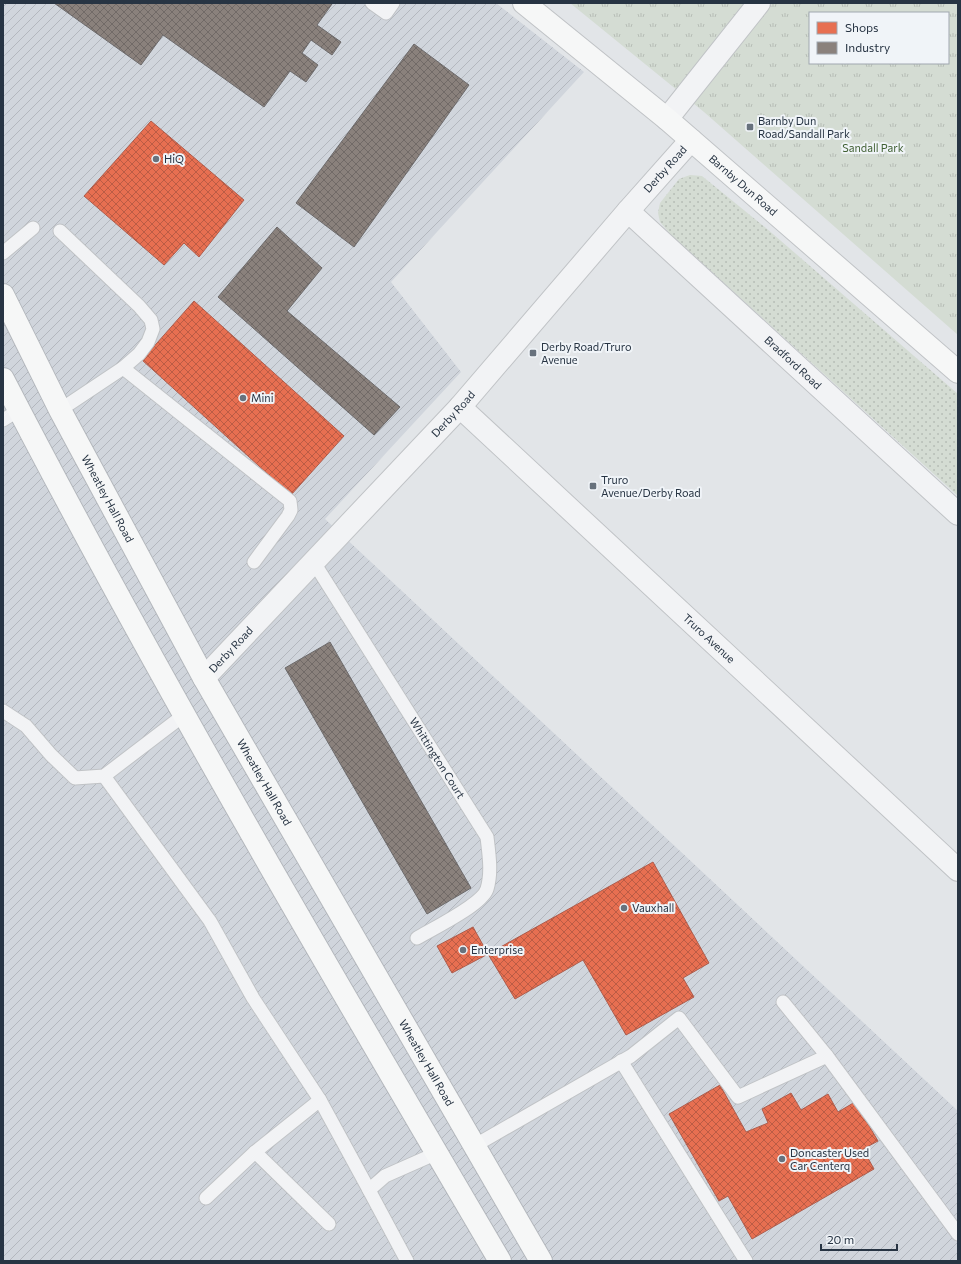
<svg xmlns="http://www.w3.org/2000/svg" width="961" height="1264" font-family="Commissioner,sans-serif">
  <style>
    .industrial { fill: url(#industrial-furrows) }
    .grass { fill: url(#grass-dots) }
    .park { fill: url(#park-tufts); fill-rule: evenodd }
    .shops { fill: url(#shops-cross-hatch); stroke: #ad5d4d }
    .industry { fill: url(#industry-cross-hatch); stroke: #6c6a6b }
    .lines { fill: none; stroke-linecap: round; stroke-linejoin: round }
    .lane-casing { stroke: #c0c3c6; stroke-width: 15 }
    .street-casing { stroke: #c0c3c6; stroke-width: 24 }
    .secondary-casing { stroke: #c0c3c6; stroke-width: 24 }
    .highway-casing { stroke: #b4b8bd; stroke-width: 24 }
    .lane { stroke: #f2f3f5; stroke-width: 13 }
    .street { stroke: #f2f3f5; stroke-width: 22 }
    .secondary { stroke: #f6f7f7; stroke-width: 22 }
    .highway { stroke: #f6f7f7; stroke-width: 22 }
    .poi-dot { fill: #68727d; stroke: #f0f4f8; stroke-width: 1.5 }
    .labels { text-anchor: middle; stroke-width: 4; stroke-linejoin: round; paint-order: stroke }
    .poi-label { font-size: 11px; fill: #273443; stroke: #f0f4f8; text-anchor: start }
    .park-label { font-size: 11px; fill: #406033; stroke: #f0f4f8 }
    .street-label { font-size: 11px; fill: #273443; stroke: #f0f4f8 }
  </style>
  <defs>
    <pattern id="industrial-furrows" width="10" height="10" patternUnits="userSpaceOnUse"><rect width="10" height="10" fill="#d0d5dc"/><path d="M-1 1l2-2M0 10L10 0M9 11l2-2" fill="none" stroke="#b3b7be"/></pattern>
    <pattern id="grass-dots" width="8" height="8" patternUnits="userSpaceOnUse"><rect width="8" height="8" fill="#d4dcd3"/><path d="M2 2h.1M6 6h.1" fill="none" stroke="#b6bdb6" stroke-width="1.8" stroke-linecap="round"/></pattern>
    <pattern id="park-tufts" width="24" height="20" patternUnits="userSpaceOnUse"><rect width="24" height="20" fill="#d4dcd3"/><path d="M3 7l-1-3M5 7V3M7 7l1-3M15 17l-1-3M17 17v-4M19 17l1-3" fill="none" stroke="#b6bdb6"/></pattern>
    <pattern id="shops-cross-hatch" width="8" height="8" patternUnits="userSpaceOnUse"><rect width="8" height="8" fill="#e76f51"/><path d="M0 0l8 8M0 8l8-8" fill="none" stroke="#bb5c45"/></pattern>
    <pattern id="industry-cross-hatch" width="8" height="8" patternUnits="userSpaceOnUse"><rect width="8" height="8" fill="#8a817c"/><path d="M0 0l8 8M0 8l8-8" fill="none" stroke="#716a67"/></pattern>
  </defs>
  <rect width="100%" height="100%" fill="#e2e5e8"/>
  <path class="industrial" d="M3 3H496L584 72 391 282 461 372 325 519 958 1111V1261H3Z"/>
  <path class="grass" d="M690 175 702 176 766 228 958 394V496L671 235 660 222 658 213 660 203 679 179Z"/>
  <path class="park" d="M570 3H958V335L704 112ZM810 13H948V63H810Z"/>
  <g class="shops">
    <path d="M151 121 244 200 199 257 184 243 164 265 84 196Z"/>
    <path d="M194 301 344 436 291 495 142 360Z"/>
    <path d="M653 862 709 963 683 978 694 997 626 1035 583 960 515 999 488 954Z"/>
    <path d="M473 927 488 954 452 973 437 946Z"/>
    <path d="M720 1085 746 1132 768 1123 762 1109 791 1093 801 1110 828 1094 838 1112 855 1102 878 1141 863 1149 874 1169 752 1239 728 1196 719 1201 669 1114Z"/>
  </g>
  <g class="industry">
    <path d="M54 3H330L332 4 317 25 341 42 332 55 311 40 302 53 318 65 306 82 290 71 264 107 163 35 141 65Z"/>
    <path d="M414 44 469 85 354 247 296 203Z"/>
    <path d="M277 227 322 268 287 311 400 407 374 435 218 297Z"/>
    <path d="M330 642 471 888 427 914 285 668Z"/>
  </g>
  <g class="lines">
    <g class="lane-casing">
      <g id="lane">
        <path d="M372 3 386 13 393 3"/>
        <path d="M3 253 33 228"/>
        <path d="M123 368 290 501 291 510 288 516 254 562"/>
        <path d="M60 410 123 368 139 354 148 342 153 329 151 320 139 306 60 231"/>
        <path d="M3 420 19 410"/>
        <path id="s1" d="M313 561 487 837C489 854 492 873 487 889 482 905 432 929 417 938"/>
        <path d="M3 711 26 726 51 755 75 778 104 776 184 715"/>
        <path d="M104 776 210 921 253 998 320 1100 255 1152 206 1198"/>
        <path d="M783 1002 827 1056 958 1234"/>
        <path d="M621 1061 746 1261"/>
        <path d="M320 1100 369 1190"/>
        <path d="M474 1146 631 1056 679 1018 738 1097 827 1056"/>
        <path d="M255 1152 329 1224"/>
        <path d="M407 1261 369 1190 385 1176 437 1153"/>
      </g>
    </g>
    <g class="street-casing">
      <g id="street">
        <path d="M667 119 759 3"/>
        <path id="s2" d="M628 211 958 514"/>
        <path id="s3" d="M460 407 958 870"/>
        <path id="s4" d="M204 678 460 407 628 211 691 140"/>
      </g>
    </g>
    <g class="secondary-casing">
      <g id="secondary">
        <path id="s5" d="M524 3 667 119 958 372"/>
      </g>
    </g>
    <g class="highway-casing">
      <g id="highway">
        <path id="s6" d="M3 295 60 410 204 678 541 1261"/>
        <path d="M3 379C158 679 329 970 500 1261"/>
      </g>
    </g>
    <use href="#lane" class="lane"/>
    <use href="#street" class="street"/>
    <use href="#secondary" class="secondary"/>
    <use href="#highway" class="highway"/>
  </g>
  <g class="poi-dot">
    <rect x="746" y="123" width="8" height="8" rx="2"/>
    <circle cx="156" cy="159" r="4"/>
    <rect x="529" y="349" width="8" height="8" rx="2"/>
    <circle cx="243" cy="398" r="4"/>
    <rect x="589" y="482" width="8" height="8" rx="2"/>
    <circle cx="624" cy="908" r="4"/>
    <circle cx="463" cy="950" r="4"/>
    <circle cx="782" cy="1159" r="4"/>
  </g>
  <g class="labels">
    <g class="poi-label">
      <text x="758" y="125">Barnby Dun<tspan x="758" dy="13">Road/Sandall Park</tspan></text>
      <text x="164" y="163">HiQ</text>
      <text x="541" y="351">Derby Road/Truro<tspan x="541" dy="13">Avenue</tspan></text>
      <text x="251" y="402">Mini</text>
      <text x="601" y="484">Truro<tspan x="601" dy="13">Avenue/Derby Road</tspan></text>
      <text x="632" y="912">Vauxhall</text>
      <text x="471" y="954">Enterprise</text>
      <text x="790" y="1157">Doncaster Used<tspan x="790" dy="13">Car Centerq</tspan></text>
    </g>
    <g class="park-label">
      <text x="873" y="152">Sandall Park</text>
    </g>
    <g class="street-label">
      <text dy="4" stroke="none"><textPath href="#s4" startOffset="687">Derby Road</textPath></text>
      <text dy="4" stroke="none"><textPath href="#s5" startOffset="285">Barnby Dun Road</textPath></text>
      <text dy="4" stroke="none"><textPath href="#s2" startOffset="224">Bradford Road</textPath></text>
      <text dy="4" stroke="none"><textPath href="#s4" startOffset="363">Derby Road</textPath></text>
      <text dy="4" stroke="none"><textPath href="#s6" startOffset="229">Wheatley Hall Road</textPath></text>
      <text dy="4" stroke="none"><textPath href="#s3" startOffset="340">Truro Avenue</textPath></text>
      <text dy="4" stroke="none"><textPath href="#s4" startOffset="39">Derby Road</textPath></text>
      <text dy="4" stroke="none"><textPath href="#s1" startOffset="233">Whittington Court</textPath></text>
      <text dy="4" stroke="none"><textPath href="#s6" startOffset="553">Wheatley Hall Road</textPath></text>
      <text dy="4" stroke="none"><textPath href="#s6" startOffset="877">Wheatley Hall Road</textPath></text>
    </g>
  </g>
  <rect width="961" height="1264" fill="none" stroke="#273443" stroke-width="8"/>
  <rect x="809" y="12" width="140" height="52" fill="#f0f4f8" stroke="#a0a7b0"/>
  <rect x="817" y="22" width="20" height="12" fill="#e76f51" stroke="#a0a7b0"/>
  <text x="845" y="32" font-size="12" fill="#273443">Shops</text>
  <rect x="817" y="42" width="20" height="12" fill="#8a817c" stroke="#a0a7b0"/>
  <text x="845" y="52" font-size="12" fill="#273443">Industry</text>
  <path d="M821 1244v6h76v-6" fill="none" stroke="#273443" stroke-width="2"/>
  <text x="827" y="1244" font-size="12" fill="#273443" stroke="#f0f4f8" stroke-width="3" paint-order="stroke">20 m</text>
</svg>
